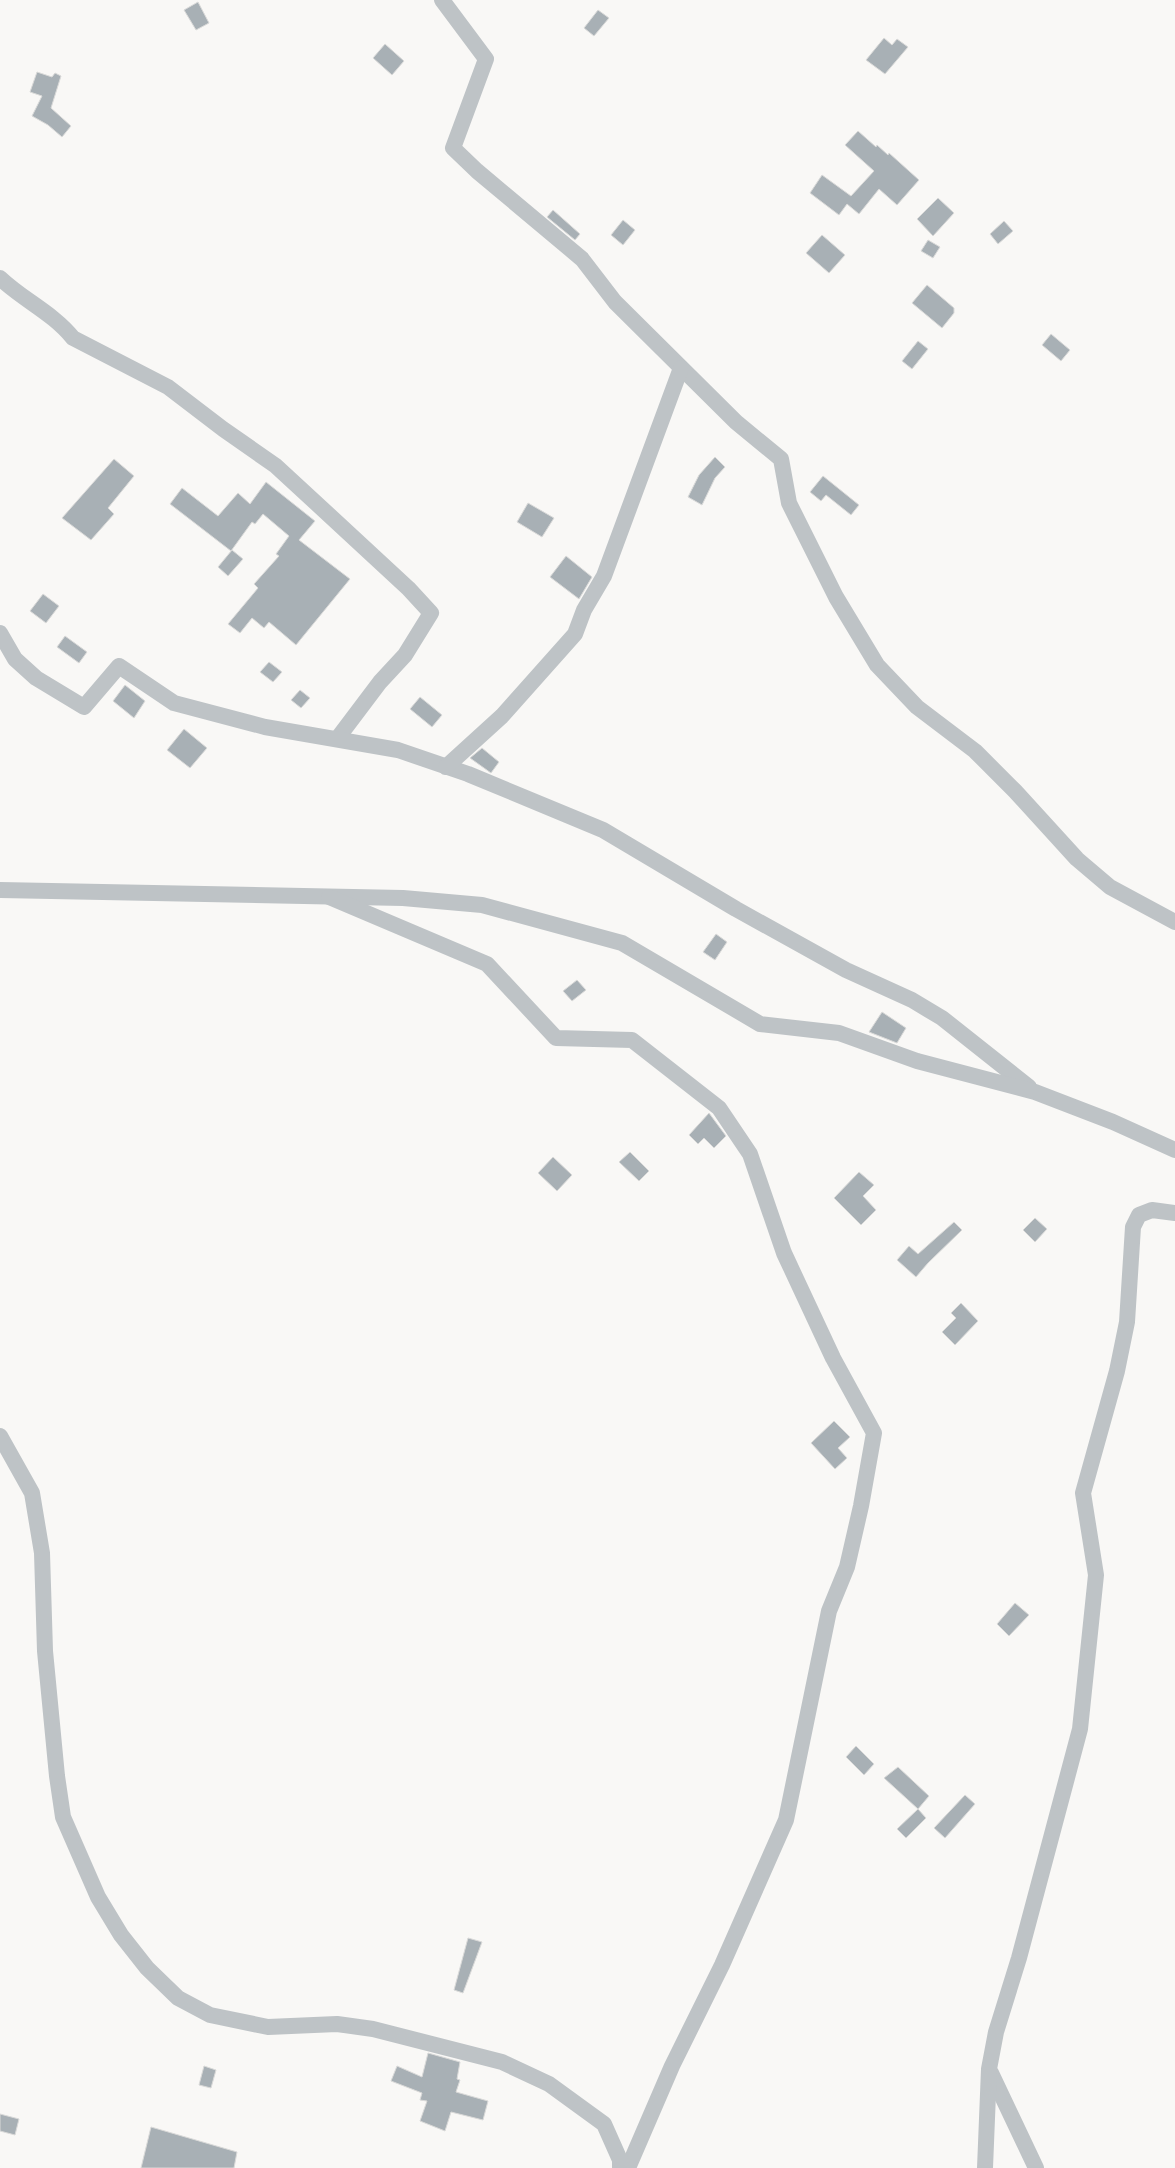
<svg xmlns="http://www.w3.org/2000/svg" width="1175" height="2168" font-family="Overpass,sans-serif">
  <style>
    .building { fill: #a8b0b5; stroke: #dadad9 }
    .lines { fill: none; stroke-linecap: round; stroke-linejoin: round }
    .street { stroke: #bec3c6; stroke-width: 16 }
  </style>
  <rect width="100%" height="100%" fill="#f9f8f6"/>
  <g class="building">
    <path d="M198 2 209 23 196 30 184 10Z"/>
    <path d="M598 10 609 18 594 36 584 28Z"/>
    <path d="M884 38 892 45 897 39 908 47 885 74 866 60Z"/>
    <path d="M385 44 404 61 392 75 373 58Z"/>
    <path d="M37 72 52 77 55 73 61 76 51 108 71 126 62 137 48 125 32 116 42 96 30 92Z"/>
    <path d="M858 131 876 147 877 145 888 155 889 153 919 180 897 205 879 189 859 214 847 204 839 215 810 193 822 175 851 196 874 171 845 145Z"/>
    <path d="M938 198 954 213 933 236 917 219Z"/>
    <path d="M553 210 580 234 575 240 547 217Z"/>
    <path d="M623 220 635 230 623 245 611 235Z"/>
    <path d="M1004 221 1013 231 998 244 990 234Z"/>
    <path d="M822 235 845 255 829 273 806 253Z"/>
    <path d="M928 240 940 247 933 258 921 251Z"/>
    <path d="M927 285 954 308V313L942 328 912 303Z"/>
    <path d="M1051 334 1070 350 1061 361 1042 345Z"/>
    <path d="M918 341 928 349 912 369 902 361Z"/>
    <path d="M715 457 725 467 715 478 702 505 688 497 699 475Z"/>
    <path d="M114 459 134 476 108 508 114 514 91 540 62 518Z"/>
    <path d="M823 476 859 505 851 515 826 495 821 501 810 492Z"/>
    <path d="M266 482 315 521 299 540 350 579 296 645 269 622 264 628 252 618 240 633 228 624 258 588 254 584 279 556 276 554 289 536 263 514 255 524 252 522 231 551 170 504 182 488 218 516 238 493 250 504Z"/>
    <path d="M528 503 554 518 542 537 517 522Z"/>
    <path d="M232 550 243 559 228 576 218 567Z"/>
    <path d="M566 556 592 577 579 599 550 577Z"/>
    <path d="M43 594 59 606 46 623 30 611Z"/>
    <path d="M65 636 87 652 79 663 57 647Z"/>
    <path d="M269 662 282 672 273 682 260 672Z"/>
    <path d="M125 685 145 701 134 718 113 701Z"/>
    <path d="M300 690 310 698 301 708 291 700Z"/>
    <path d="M420 697 442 715 432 727 410 709Z"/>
    <path d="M184 729 207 748 190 768 167 750Z"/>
    <path d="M482 748 499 762 491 773 470 758Z"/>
    <path d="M716 934 727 942 715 960 703 952Z"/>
    <path d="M577 980 586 990 572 1001 563 991Z"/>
    <path d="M882 1012 906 1028 897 1043 869 1032Z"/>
    <path d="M709 1113 726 1136 714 1148 704 1138 698 1144 689 1135Z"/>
    <path d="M630 1152 649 1171 639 1181 619 1162Z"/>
    <path d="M553 1157 572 1175 557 1191 538 1173Z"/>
    <path d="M859 1172 874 1185 863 1196 876 1210 861 1225 834 1198Z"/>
    <path d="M1035 1218 1047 1229 1035 1242 1023 1230Z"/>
    <path d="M954 1222 962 1230 928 1263 916 1277 897 1260 909 1246 918 1254Z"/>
    <path d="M961 1303 978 1321 955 1345 942 1332 956 1318 951 1313Z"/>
    <path d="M834 1421 850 1437 838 1448 847 1458 835 1469 811 1443Z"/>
    <path d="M1015 1603 1029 1615 1009 1636 997 1624Z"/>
    <path d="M856 1746 874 1764 864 1775 846 1757Z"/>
    <path d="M898 1767 929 1796 918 1809 884 1778Z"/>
    <path d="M965 1795 975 1804 945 1838 934 1828Z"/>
    <path d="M918 1809 926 1818 906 1838 897 1829Z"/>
    <path d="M468 1938 482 1942 463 1993 454 1990Z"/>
    <path d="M428 2053 460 2062 457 2079 460 2080 456 2092 488 2101 483 2120 451 2112 445 2131 420 2121 427 2101 420 2100 422 2093 391 2081 397 2066 422 2077Z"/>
    <path d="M204 2066 216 2070 211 2088 199 2085Z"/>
    <path d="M0 2114 19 2119 15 2135 0 2131Z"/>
    <path d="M151 2127 237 2152 234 2168H141Z"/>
  </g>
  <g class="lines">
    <g class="street">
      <path d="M442 0 486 59 453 148 477 171 582 259 615 302 736 422 781 459 789 503 836 597 877 665 917 707 975 751 1015 791 1077 859 1110 887 1175 922"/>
      <path d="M0 278C23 300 53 313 73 338L168 387 223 429 276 466 408 588 431 613 405 655 380 682 337 739"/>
      <path d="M0 633 15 659 36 678 84 707 119 666 174 703 265 727 398 750 468 774 603 830 736 909 846 970 912 1000 942 1018 1029 1087"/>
      <path d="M446 767 502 716 575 634 584 610 604 576 681 368"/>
      <path d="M0 890 403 898 482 905 622 943 760 1024 839 1033 917 1061 1035 1092 1113 1122 1175 1150"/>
      <path d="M329 897 487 964 556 1038 632 1040 719 1108 750 1154 784 1253 833 1358 874 1433 861 1506 847 1567 829 1611 786 1820 722 1965 672 2066 628 2168"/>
      <path d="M0 1436 32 1493 42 1553 45 1651 57 1776 63 1817 98 1897 121 1935 147 1968 178 1998 210 2015 268 2027 337 2024 373 2029 502 2062 549 2084 604 2124 620 2160V2168"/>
      <path d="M991 2073 1036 2168"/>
      <path d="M985 2168 989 2069 996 2032 1019 1958 1080 1729 1096 1575 1083 1493 1117 1371 1127 1322 1133 1227 1139 1215 1152 1210 1175 1213"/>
    </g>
  </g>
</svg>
